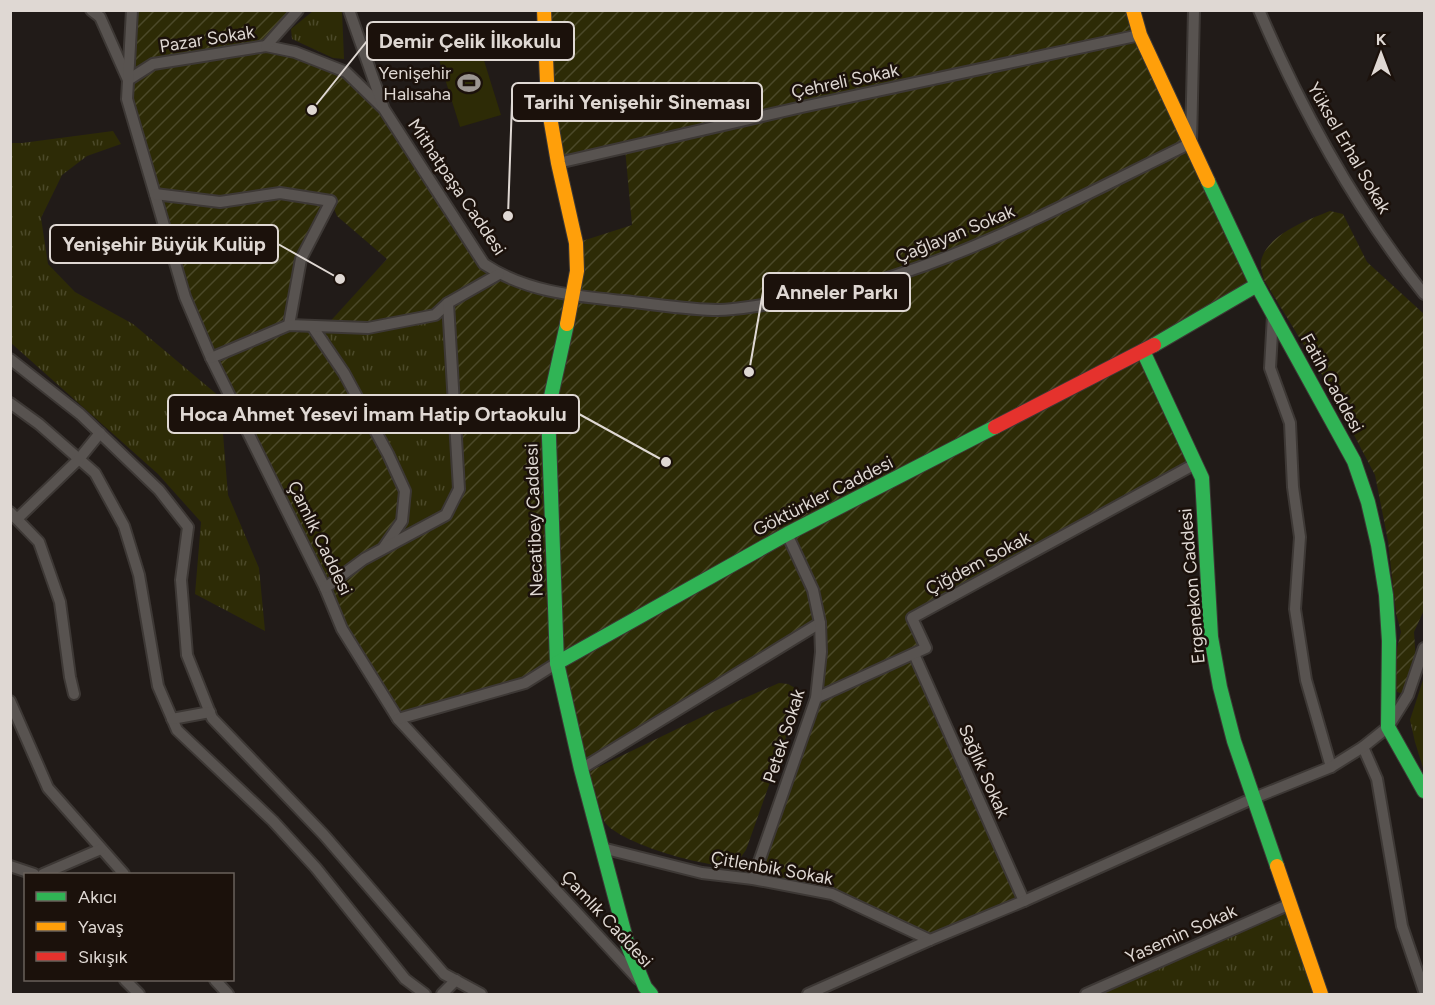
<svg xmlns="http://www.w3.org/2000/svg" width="1435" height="1005" font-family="Figtree,sans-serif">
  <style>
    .grass { fill: url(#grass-tufts) }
    .garden { fill: url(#garden-furrows); fill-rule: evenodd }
    .pitch { fill: #2d2b06 }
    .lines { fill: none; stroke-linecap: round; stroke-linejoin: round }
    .street-casing { stroke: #3d3835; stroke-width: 14 }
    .fast-casing { stroke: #3d3835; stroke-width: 16 }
    .slow-casing { stroke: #3d3835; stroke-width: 16 }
    .jam-casing { stroke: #3d3835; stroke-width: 16 }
    .street { stroke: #585350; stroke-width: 10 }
    .fast { stroke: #30b455; stroke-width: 14 }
    .slow { stroke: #ff9f0a; stroke-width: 14 }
    .jam { stroke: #e5322d; stroke-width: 14 }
    .labels { text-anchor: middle; stroke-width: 5; stroke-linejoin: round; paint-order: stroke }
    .street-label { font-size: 18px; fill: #dfd8d3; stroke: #1b110b }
    .poi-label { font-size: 18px; fill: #dfd8d3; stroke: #1b110b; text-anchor: end }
    .leader { fill: none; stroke: #dfd8d3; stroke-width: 2 }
    .callout-dot { fill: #dfd8d3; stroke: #1b110b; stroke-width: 2 }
    .callout { fill: #1b110b; stroke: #dfd8d3; stroke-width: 2 }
    .callout-label { font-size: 20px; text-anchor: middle; font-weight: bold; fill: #dfd8d3 }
  </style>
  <defs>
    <pattern id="grass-tufts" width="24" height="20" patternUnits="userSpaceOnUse" patternTransform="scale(1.5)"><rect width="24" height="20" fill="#2d2b06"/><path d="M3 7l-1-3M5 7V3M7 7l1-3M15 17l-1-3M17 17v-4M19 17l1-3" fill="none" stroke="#4b4929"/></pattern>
    <pattern id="garden-furrows" width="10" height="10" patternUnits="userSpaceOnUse" patternTransform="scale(1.5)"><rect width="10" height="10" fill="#2d2b06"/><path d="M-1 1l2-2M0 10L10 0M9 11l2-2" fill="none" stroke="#4b4929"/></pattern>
  </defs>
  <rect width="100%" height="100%" fill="#211b18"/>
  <g class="grass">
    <path d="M313 11H342L344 59 333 58 292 39 291 29Z"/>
    <path d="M113 131 121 144 87 156 62 175 41 218 48 264 75 292 133 324 220 397 228 495 259 568 265 631 195 594 201 522 158 474 11 343V143H22Z"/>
    <path d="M448 303 459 489 446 515 364 559 312 326Z"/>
    <path d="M1424 677V771L1415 742 1410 720Z"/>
    <path d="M1290 904 1320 994H1086Z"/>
  </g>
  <g class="garden">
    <path d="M132 11H298L266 46 346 72 384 109 484 264 573 296 576 243 632 225 625 148 558 163 544 11H1133L1257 285 1143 351 1195 464 912 618 926 648 915 654 1024 901 930 940 832 894 753 879 816 698 820 623 581 769 557 664 525 683 398 719 342 629 185 297 127 99ZM331 202 337 216 387 259 326 326 368 328 435 315 448 304 459 489 446 515 388 544 402 521 405 491 312 326 289 325 301 259Z"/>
    <path d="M1330 211 1343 214 1367 262 1424 314V610L1414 632 1416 662 1410 696 1397 692 1392 668 1401 632 1396 613 1388 541 1375 475 1324 378 1264 280C1263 274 1260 267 1261 261 1267 234 1308 220 1330 211Z"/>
    <path d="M779 683 788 684 802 692 746 850 738 861C732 863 726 866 720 865 695 864 617 842 604 821L588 772 706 715Z"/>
  </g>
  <path class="pitch" d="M477 38 501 115 460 127 436 50Z"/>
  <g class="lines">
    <g class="street-casing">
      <g id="street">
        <path d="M91 10 100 17 128 80 153 64 266 46 295 52 346 72 382 107"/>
        <path d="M132 10 127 99 185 297 211 358 325 588 342 629 398 719 638 979"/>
        <path d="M349 10 384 109 484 264C526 292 575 296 623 301 654 304 688 310 718 310 733 310 749 307 763 305 916 288 1054 209 1191 143L1194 10"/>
        <path d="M1259 10C1301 109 1357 210 1424 294"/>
        <path d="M266 46 298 10"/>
        <path d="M558 163 802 107 1140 35"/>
        <path d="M155 194 220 202 280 193 331 201 301 259 289 325"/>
        <path d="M1273 315 1270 368 1290 423 1293 487 1300 537 1295 609 1306 680 1331 767"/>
        <path d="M312 326 344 373 388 454 405 491 402 521 384 547"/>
        <path d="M211 358 289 325 368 328 435 315 448 303 499 274"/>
        <path d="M10 359 80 414 159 490 188 527 181 580 187 655 212 718 324 835 444 974 481 994"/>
        <path d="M10 403 39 424 95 473 124 526 139 575 158 686 177 730 273 821 316 868 405 979 425 994"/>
        <path d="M10 512 39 542 60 602 70 677 74 694"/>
        <path d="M17 519 79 459 100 433"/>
        <path d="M325 588 364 559 446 515 459 489 448 303"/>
        <path d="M914 654 1024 901"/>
        <path d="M816 698 926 648 912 618 1195 464"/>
        <path d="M10 701 48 788 124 874"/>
        <path d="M172 719 210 712"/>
        <path d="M398 719 525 683 557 663"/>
        <path d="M1363 747 1377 779 1402 926 1424 991"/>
        <path d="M581 769 820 623"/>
        <path d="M602 848 702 873 753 879 832 894 930 940"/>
        <path d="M10 866 34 874"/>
        <path d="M43 874 101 849"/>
        <path d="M753 879 816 698 821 652 820 623 813 590 787 534"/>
        <path d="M125 980 139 994"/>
        <path d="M215 980 228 994"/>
        <path d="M442 994 456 980"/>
        <path d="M808 994 930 940 1024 901 1254 798 1331 767 1363 747 1388 727 1408 695 1424 648"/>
        <path d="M1086 994 1290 904"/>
      </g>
    </g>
    <g class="fast-casing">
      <g id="fast">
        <path d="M1208 181 1257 285 1354 461 1368 502 1378 545 1386 595 1389 641 1388 727 1424 791"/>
        <path d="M567 324 548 410 557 663 581 769 628 946 645 987 651 994"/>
        <path d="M1154 345 1257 285"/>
        <path d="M1143 351 1202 478 1211 637 1220 687 1234 741 1277 866"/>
        <path d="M557 663 787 534 995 427"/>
      </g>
    </g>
    <g class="slow-casing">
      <g id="slow">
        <path d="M544 10 548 105 558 163 576 243 577 271 567 324"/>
        <path d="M1133 10 1140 35 1208 181"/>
        <path d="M1277 866 1321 994"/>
      </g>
    </g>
    <g class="jam-casing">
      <path id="jam" d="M995 427 1154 345"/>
    </g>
    <use href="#street" class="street"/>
    <use href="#fast" class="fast"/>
    <use href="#slow" class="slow"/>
    <use href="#jam" class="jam"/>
  </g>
  <defs>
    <g id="stadium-bare" transform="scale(1.8)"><path d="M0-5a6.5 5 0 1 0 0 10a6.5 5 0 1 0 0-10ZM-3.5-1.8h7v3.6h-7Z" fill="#9c9692" stroke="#1b110b" stroke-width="2.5" paint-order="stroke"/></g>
  </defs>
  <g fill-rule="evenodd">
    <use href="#stadium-bare" x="469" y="83"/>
  </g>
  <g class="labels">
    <g class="street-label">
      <text transform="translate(207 39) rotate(-9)" y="6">Pazar Sokak</text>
      <text transform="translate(845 81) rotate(-12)" y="6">Çehreli Sokak</text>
      <text transform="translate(1349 148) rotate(60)" y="6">Yüksel Erhal Sokak</text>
      <text transform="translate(457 187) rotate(56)" y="6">Mithatpaşa Caddesi</text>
      <text transform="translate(955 234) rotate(-22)" y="6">Çağlayan Sokak</text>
      <text transform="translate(1332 383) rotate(61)" y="6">Fatih Caddesi</text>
      <text transform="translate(823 496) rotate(-27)" y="6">Göktürkler Caddesi</text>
      <text transform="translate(534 520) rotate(-92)" y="6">Necatibey Caddesi</text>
      <text transform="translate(320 538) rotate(64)" y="6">Çamlık Caddesi</text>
      <text transform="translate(978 563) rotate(-28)" y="6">Çiğdem Sokak</text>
      <text transform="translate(1192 586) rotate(-95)" y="6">Ergenekon Caddesi</text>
      <text transform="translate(784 736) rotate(-72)" y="6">Petek Sokak</text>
      <text transform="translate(984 771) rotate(66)" y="6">Sağlık Sokak</text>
      <text transform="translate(772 868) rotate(10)" y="6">Çitlenbik Sokak</text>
      <text transform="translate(607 919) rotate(47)" y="6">Çamlık Caddesi</text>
      <text transform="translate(1181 934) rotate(-24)" y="6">Yasemin Sokak</text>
    </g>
    <g class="poi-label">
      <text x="451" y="79">Yenişehir<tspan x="451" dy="21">Halısaha</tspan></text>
    </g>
  </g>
  <path class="leader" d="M312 110L367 41M508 216L512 102M340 279L278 244M749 372L763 292M666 462L579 414"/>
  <g class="callout-dot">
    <circle cx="312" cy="110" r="6"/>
    <circle cx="508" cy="216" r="6"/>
    <circle cx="340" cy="279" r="6"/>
    <circle cx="749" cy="372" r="6"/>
    <circle cx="666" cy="462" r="6"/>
  </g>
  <g class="callout">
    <rect x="367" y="22" width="207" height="38" rx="6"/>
    <rect x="512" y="83" width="250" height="38" rx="6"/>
    <rect x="50" y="225" width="228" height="38" rx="6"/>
    <rect x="763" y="273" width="147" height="38" rx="6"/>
    <rect x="168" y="395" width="411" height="38" rx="6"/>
  </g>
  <g class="callout-label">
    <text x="470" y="48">Demir Çelik İlkokulu</text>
    <text x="637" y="109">Tarihi Yenişehir Sineması</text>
    <text x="164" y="251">Yenişehir Büyük Kulüp</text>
    <text x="837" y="299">Anneler Parkı</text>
    <text x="373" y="421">Hoca Ahmet Yesevi İmam Hatip Ortaokulu</text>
  </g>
  <rect width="1435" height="1005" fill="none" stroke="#dfd8d3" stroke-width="24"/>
  <rect x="24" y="873" width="210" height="108" fill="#1b110b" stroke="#69615b" stroke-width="1.5"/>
  <rect x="36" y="892" width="30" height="9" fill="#30b455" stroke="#69615b" stroke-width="1.5"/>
  <text x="78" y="903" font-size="18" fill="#dfd8d3">Akıcı</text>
  <rect x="36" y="922" width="30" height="9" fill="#ff9f0a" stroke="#69615b" stroke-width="1.5"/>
  <text x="78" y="933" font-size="18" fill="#dfd8d3">Yavaş</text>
  <rect x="36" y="952" width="30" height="9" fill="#e5322d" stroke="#69615b" stroke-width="1.5"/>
  <text x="78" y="963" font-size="18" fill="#dfd8d3">Sıkışık</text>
  <g transform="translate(1381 54)" stroke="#1b110b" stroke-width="4.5" paint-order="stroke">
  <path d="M0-4.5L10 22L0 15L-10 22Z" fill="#dfd8d3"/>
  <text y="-9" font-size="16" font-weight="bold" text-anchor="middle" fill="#dfd8d3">K</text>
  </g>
</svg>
